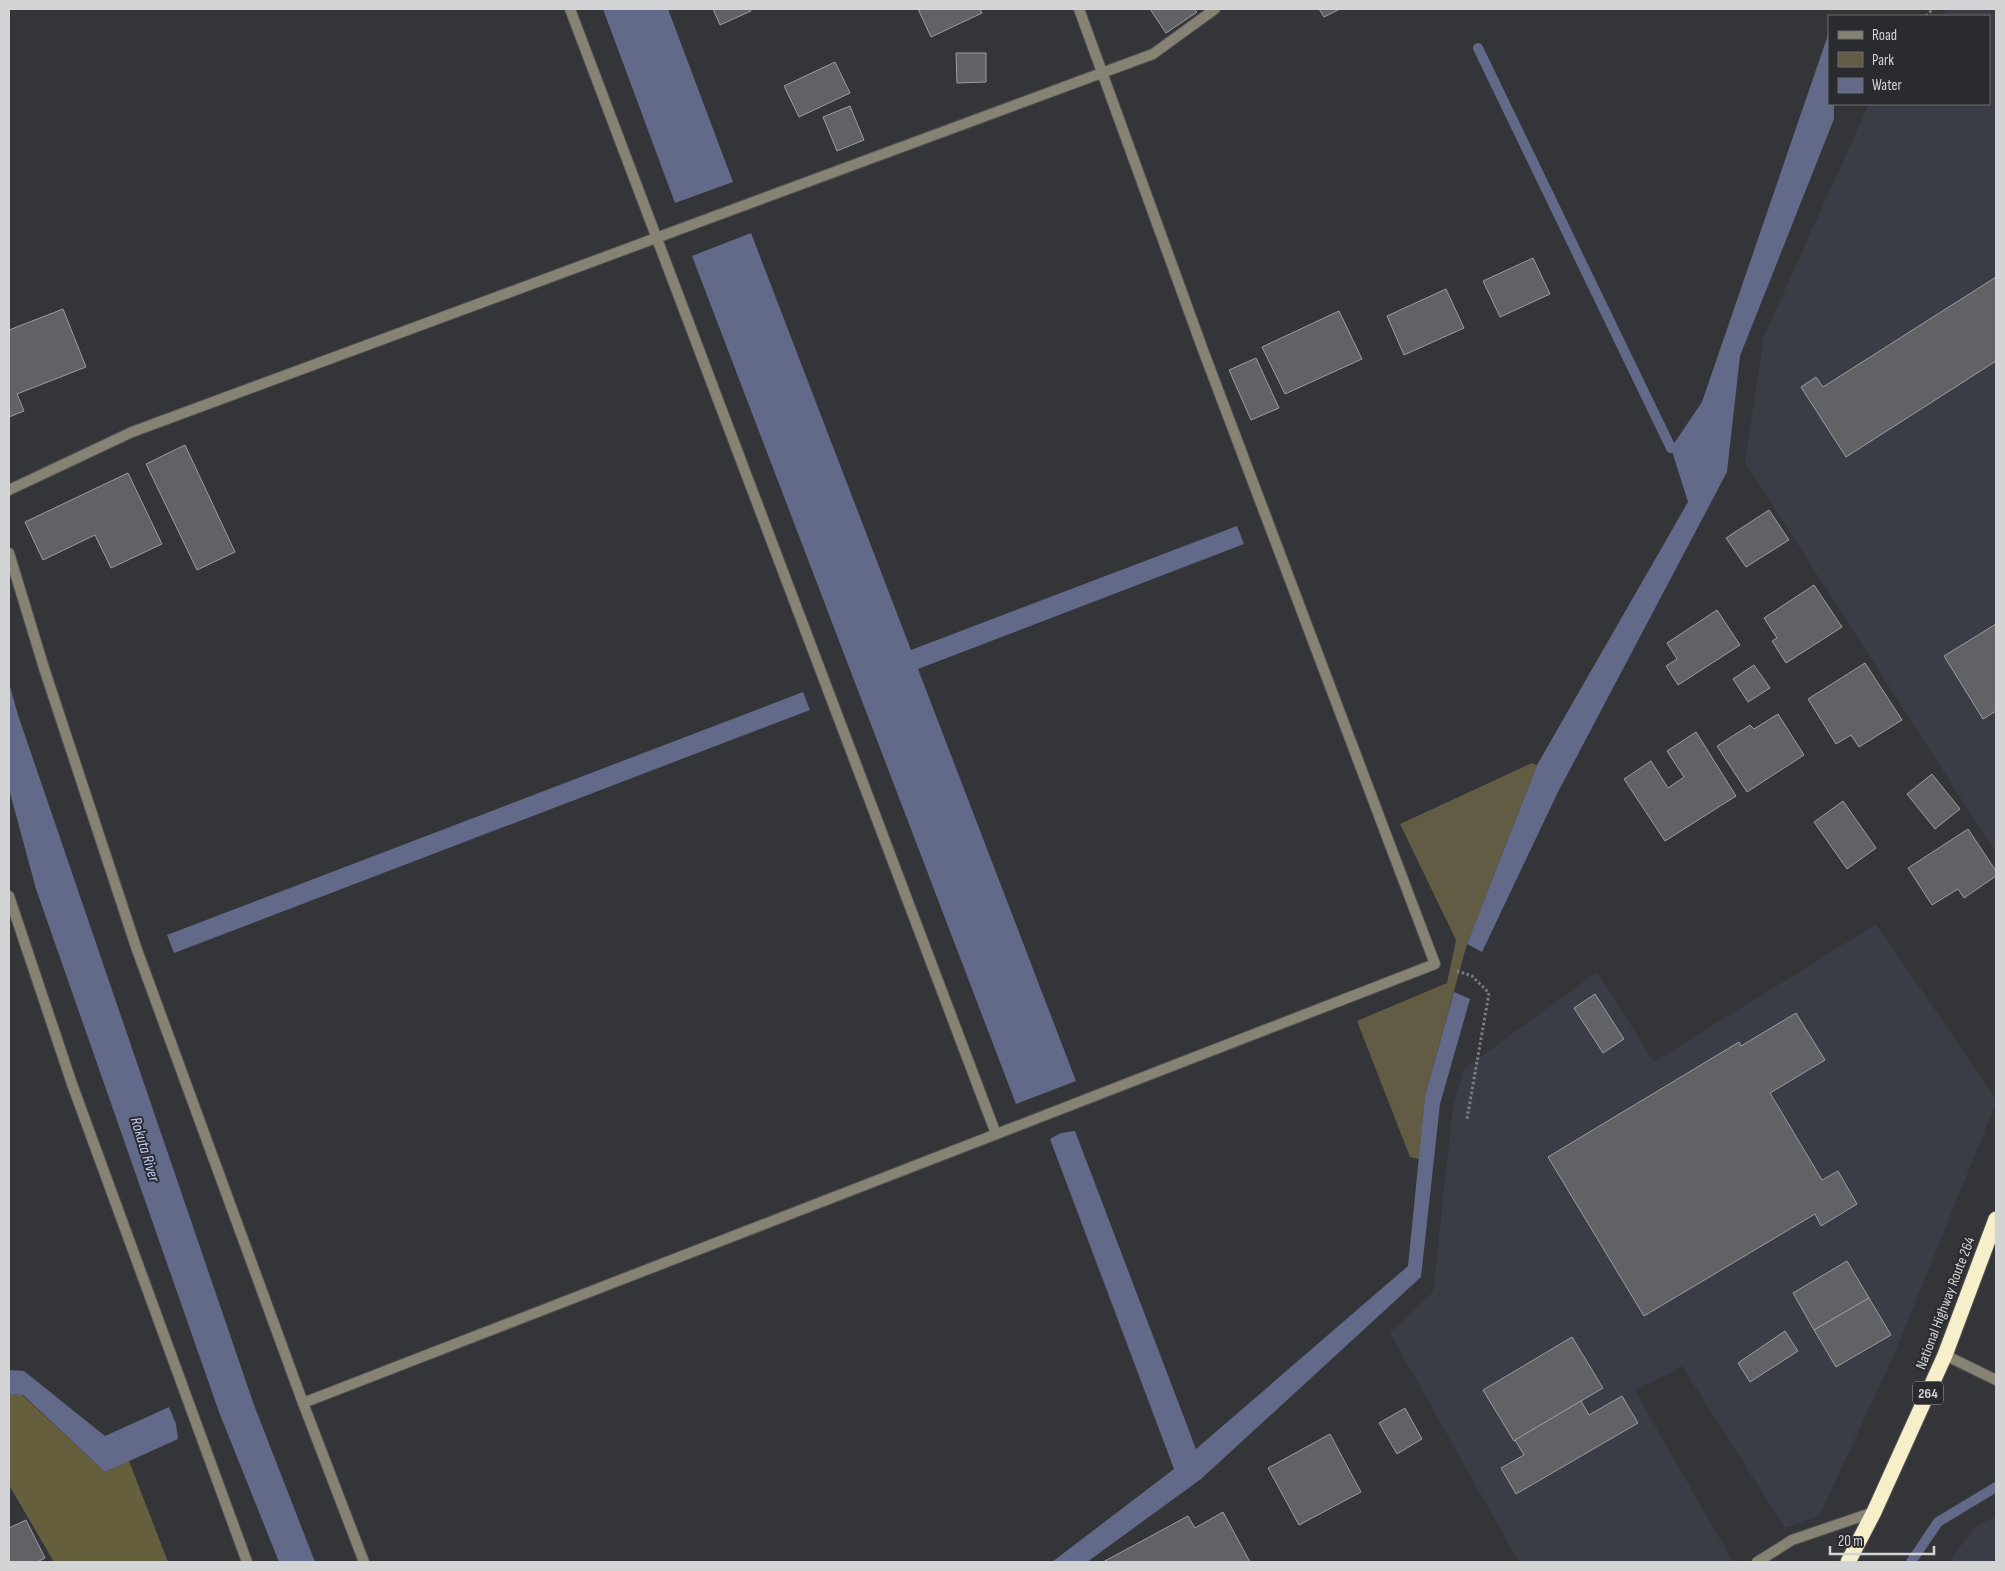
<svg xmlns="http://www.w3.org/2000/svg" width="2005" height="1571" font-family="'Sofia Sans Condensed',sans-serif">
  <style>
    .built { fill: #3b3d46 }
    .green { fill: #625c44 }
    .forest { fill: #665f3e }
    .water { fill: #636a89 }
    .lines { fill: none; stroke-linecap: round; stroke-linejoin: round }
    .stream { stroke: #636a89; stroke-width: 10 }
    .building { fill: #616266; stroke: #9c9da1 }
    .street-casing { stroke: #515254; stroke-width: 12 }
    .highway-casing { stroke: #515254; stroke-width: 17 }
    .path { stroke: #7c7d80; stroke-width: 3; stroke-dasharray: 2.5 2.5; stroke-linecap: butt }
    .street { stroke: #868374; stroke-width: 10 }
    .highway { stroke: #f7efc9; stroke-width: 15 }
    .labels { text-anchor: middle; stroke-width: 4; stroke-linejoin: round; paint-order: stroke }
    .shield { fill: #2a2b2e; stroke: #a0a1a4; stroke-width: 1 }
    .shield-label { font-size: 14px; font-weight: bold; fill: #d3d4d6 }
    .street-label { font-size: 15px; fill: #d3d4d6; stroke: #2a2b2e }
    .water-label { font-size: 16px; font-style: italic; fill: #bec8f5; stroke: #2a2b2e }
  </style>
  <rect width="100%" height="100%" fill="#343538"/>
  <g class="built">
    <path d="M1949 9H1996V853L1745 462 1764 336 1869 104H1989V16H1940Z"/>
    <path d="M1876 924 1996 1099V1103L1893 1357 1819 1516 1785 1528 1682 1366 1635 1391 1733 1562H1519L1390 1333 1433 1292 1453 1107 1464 1069 1597 972 1654 1062Z"/>
    <path d="M1996 1516V1562H1949L1975 1527Z"/>
  </g>
  <path class="green" d="M1532 763 1537 765 1467 944 1425 1096 1419 1159 1410 1157 1357 1021 1447 983 1456 940 1400 824Z"/>
  <path class="forest" d="M9 1394 22 1395 105 1472 129 1461 168 1562H54L9 1485Z"/>
  <g class="water">
    <path d="M603 9H668L733 182 675 203Z"/>
    <path d="M1829 32V104H1834V119L1740 356 1727 472 1558 792 1482 952 1467 944 1537 765 1688 502 1671 448 1702 402Z"/>
    <path d="M751 233 911 650 1237 526 1244 544 918 669 1076 1081 1016 1104 692 256Z"/>
    <path d="M9 683 18 715 254 1405 315 1562H279L219 1412 36 889 9 789Z"/>
    <path d="M803 692 810 710 174 953 167 935Z"/>
    <path d="M1454 992 1470 999 1440 1104 1421 1277 1201 1479 1087 1562H1052L1174 1469 1050 1139 1061 1133 1075 1131 1196 1449 1408 1266 1425 1096Z"/>
    <path d="M9 1370 24 1371 105 1436 169 1407 176 1424 178 1439 105 1472 23 1395 9 1394Z"/>
  </g>
  <g class="lines">
    <g class="stream">
      <path d="M1478 48 1671 448"/>
      <path d="M1911 1562 1938 1522 1996 1487"/>
    </g>
  </g>
  <g class="building">
    <path d="M713 9H750L751 11 720 25Z"/>
    <path d="M918 9H980L982 13 931 37Z"/>
    <path d="M1150 9H1194L1197 12 1166 33Z"/>
    <path d="M1319 9H1340L1324 17Z"/>
    <path d="M956 53H986V82L957 83Z"/>
    <path d="M835 62 850 93 799 117 784 86Z"/>
    <path d="M850 106 864 140 837 151 823 117Z"/>
    <path d="M1533 258 1550 294 1500 317 1483 281Z"/>
    <path d="M1996 277V361L1846 457 1801 387 1816 377 1823 387Z"/>
    <path d="M1446 289 1464 328 1404 355 1387 316Z"/>
    <path d="M63 309 86 367 17 394 24 411 9 417V330Z"/>
    <path d="M1339 311 1362 359 1285 394 1262 347Z"/>
    <path d="M1256 358 1279 408 1251 420 1229 370Z"/>
    <path d="M185 445 235 552 197 570 146 464Z"/>
    <path d="M128 473 162 544 111 568 95 535 43 560 25 522Z"/>
    <path d="M1769 510 1789 540 1746 567 1726 538Z"/>
    <path d="M1814 585 1842 627 1786 663 1772 641 1777 638 1764 618Z"/>
    <path d="M1717 610 1740 645 1678 685 1666 666 1677 659 1667 643Z"/>
    <path d="M1996 624V711L1983 719 1944 656Z"/>
    <path d="M1865 663 1902 720 1859 747 1851 735 1836 744 1808 699Z"/>
    <path d="M1754 665 1770 688 1748 702 1733 679Z"/>
    <path d="M1778 714 1804 755 1747 792 1717 746 1750 725 1754 729Z"/>
    <path d="M1696 732 1736 796 1665 841 1624 779 1651 761 1668 788 1684 777 1667 751Z"/>
    <path d="M1932 774 1960 809 1935 829 1907 794Z"/>
    <path d="M1843 801 1876 848 1847 869 1814 822Z"/>
    <path d="M1968 829 1996 871V876L1964 898 1958 889 1932 905 1908 868Z"/>
    <path d="M1595 994 1624 1039 1603 1053 1574 1008Z"/>
    <path d="M1796 1013 1825 1060 1770 1093 1822 1180 1838 1171 1857 1204 1821 1226 1815 1214 1644 1316 1548 1157 1739 1042 1741 1046Z"/>
    <path d="M1847 1261 1869 1298 1814 1330 1793 1293Z"/>
    <path d="M1869 1298 1891 1335 1836 1367 1814 1330Z"/>
    <path d="M1785 1331 1798 1351 1750 1382 1738 1363Z"/>
    <path d="M1572 1337 1603 1388 1514 1441 1483 1390Z"/>
    <path d="M1622 1396 1638 1423 1516 1494 1501 1468 1524 1455 1515 1440 1581 1401 1589 1415Z"/>
    <path d="M1405 1408 1422 1439 1397 1454 1379 1423Z"/>
    <path d="M1330 1434 1361 1492 1299 1525 1268 1468Z"/>
    <path d="M1223 1512 1250 1562H1103L1188 1516 1195 1528Z"/>
    <path d="M26 1520 45 1558 37 1562H9V1528Z"/>
  </g>
  <g class="lines">
    <g class="street-casing">
      <g id="street">
        <path d="M570 9 996 1134"/>
        <path d="M9 490 132 432 1153 54 1215 9"/>
        <path d="M9 553 44 668 136 947 303 1403 364 1562"/>
        <path d="M9 896 72 1084 247 1562"/>
        <path d="M1945 1355 1996 1380"/>
        <path d="M303 1403 1435 964 1203 350 1079 9"/>
        <path d="M1757 1562 1792 1540 1874 1512"/>
      </g>
    </g>
    <g class="highway-casing">
      <path id="highway" d="M1848 1562 1874 1512 1945 1355 1996 1219"/>
    </g>
    <g class="path">
      <path d="M1926 16 1933 9"/>
      <path d="M1457 971 1472 976 1489 993 1467 1119"/>
    </g>
    <use href="#street" class="street"/>
    <use href="#highway" class="highway"/>
  </g>
  <g class="labels">
    <rect class="shield" x="1913" y="1381.5" width="30" height="23" rx="4"/>
    <g class="shield-label">
      <text x="1928" y="1398">264</text>
    </g>
    <g class="street-label">
      <text transform="translate(1945 1303) rotate(-69)" y="5">National Highway Route 264</text>
    </g>
    <g class="water-label">
      <text transform="translate(146 1149) rotate(73)" y="6">Rokuta River</text>
    </g>
  </g>
  <rect width="2005" height="1571" fill="none" stroke="#d3d4d6" stroke-width="20"/>
  <rect x="1828" y="15" width="162" height="90" fill="#2a2b2e" stroke="#6e6f71"/>
  <rect x="1838" y="31" width="25" height="8" fill="#868374" stroke="#6e6f71"/>
  <text x="1872" y="40" font-size="15" fill="#d3d4d6">Road</text>
  <rect x="1838" y="52" width="25" height="15" fill="#625c44" stroke="#6e6f71"/>
  <text x="1872" y="65" font-size="15" fill="#d3d4d6">Park</text>
  <rect x="1838" y="78" width="25" height="15" fill="#636a89" stroke="#6e6f71"/>
  <text x="1872" y="90" font-size="15" fill="#d3d4d6">Water</text>
  <path d="M1830 1546v8h104v-8" fill="none" stroke="#d3d4d6" stroke-width="2.5"/>
  <text x="1838" y="1546" font-size="15" fill="#d3d4d6" stroke="#2a2b2e" stroke-width="4" paint-order="stroke">20 m</text>
</svg>
